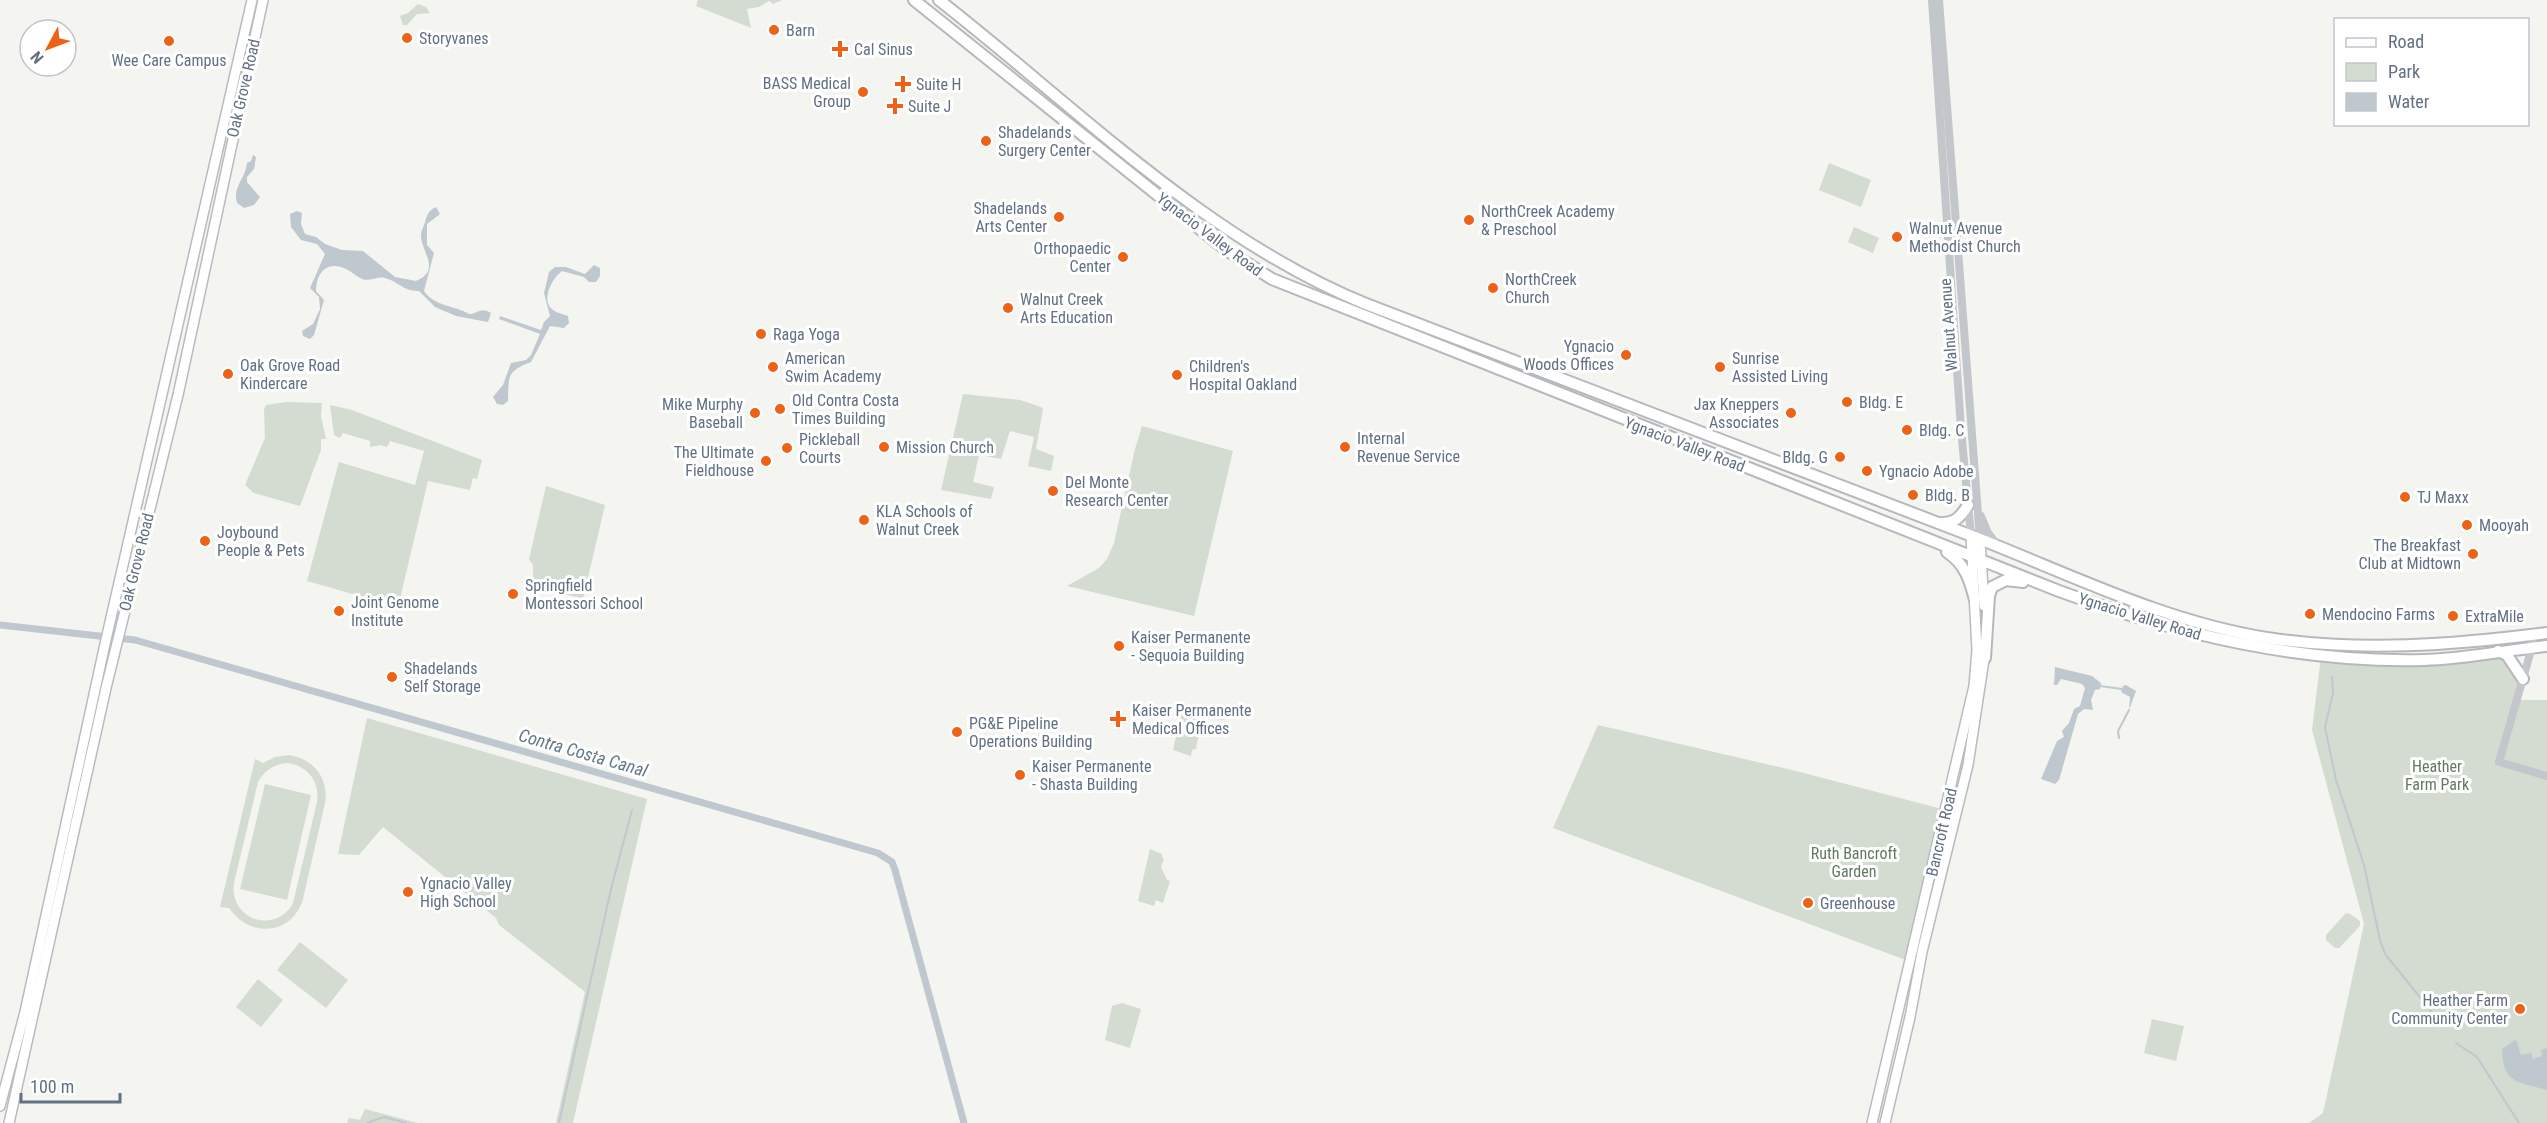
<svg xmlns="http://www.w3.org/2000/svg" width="2547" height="1123" font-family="'Roboto Condensed',sans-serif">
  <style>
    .green { fill: #d4dcd1; fill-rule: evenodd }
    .water { fill: #bfc8ce }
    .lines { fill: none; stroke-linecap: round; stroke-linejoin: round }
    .stream { stroke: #bfc8ce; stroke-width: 2 }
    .canal { stroke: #bfc8ce; stroke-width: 7 }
    .secondary-casing { stroke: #b8bbc0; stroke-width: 12 }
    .trunk-casing { stroke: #b5b8bc; stroke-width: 14 }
    .tertiary { stroke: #c3c6ca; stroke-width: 8 }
    .secondary { stroke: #fff; stroke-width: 9 }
    .trunk { stroke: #fff; stroke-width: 10 }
    .poi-dot { fill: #ed6217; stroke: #fff; stroke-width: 2 }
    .labels { text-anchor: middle; stroke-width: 6; stroke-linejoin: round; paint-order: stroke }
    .poi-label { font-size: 16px; fill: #617083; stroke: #fff; text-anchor: start }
    .street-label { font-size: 16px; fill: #617083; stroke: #fff }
    .park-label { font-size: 16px; fill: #637a61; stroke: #fff }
    .water-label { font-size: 18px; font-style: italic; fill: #627987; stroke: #fff }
  </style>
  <rect width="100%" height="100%" fill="#f4f4f0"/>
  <g class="green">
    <path d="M698 0H782L773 4 769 1 759 7 747 9 751 28 696 6Z"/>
    <path d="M418 4 426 7 430 13 417 14 407 25H403L400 16 408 13Z"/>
    <path d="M1829 163 1871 180 1861 207 1819 190Z"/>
    <path d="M1854 227 1879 238 1873 253 1848 242Z"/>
    <path d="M963 394 1020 400 1041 407 1043 409 1036 449 1054 456 1051 471 1028 466 1034 437 1010 431 1001 459 979 455 973 482 994 487 991 499 941 490Z"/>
    <path d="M286 402 322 403 321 416 326 439H321V450L300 506 254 493 245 485 265 438 264 409 266 405Z"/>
    <path d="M330 405 352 410 482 460 477 479 473 478 470 490 428 481 398 607 307 581 339 462 415 485 424 451 390 441 387 447 381 445 370 447V441L343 433 340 438 334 435Z"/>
    <path d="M1142 426 1233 451 1194 616 1067 586 1099 568 1107 559 1114 543 1135 449Z"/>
    <path d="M546 486 605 505 583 599 541 588 533 582V565L529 559Z"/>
    <path d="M2497 651 2523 679 2517 700H2547V1123H2309L2323 1113 2364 924 2312 730 2321 656 2349 659Z"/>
    <path d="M1183 705 1226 720 1202 718 1196 749 1192 750 1191 756 1173 750Z"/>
    <path d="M367 718 647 799 573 1123H556L585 992 499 925 496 918 383 827 359 855 338 854Z"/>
    <path d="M1598 725 1796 771 1946 810 1911 962 1553 828Z"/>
    <path d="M289 755C314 759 329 778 325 803L303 899C292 936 249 938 229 908L220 907 255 759 263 763 275 757ZM288 763C308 766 320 782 317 802L293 903C276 935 229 920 234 883L258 782C265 770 274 764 288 763Z"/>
    <path d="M265 784 311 795 287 900 240 889Z"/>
    <path d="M1150 849 1162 854V857L1164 859 1161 867 1167 880 1170 881 1163 903 1156 900 1154 906 1138 901Z"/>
    <path d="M2346 913 2350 914 2360 921V926L2339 948H2335L2326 940V935Z"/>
    <path d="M300 942 348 980 326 1008 277 970Z"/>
    <path d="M258 979 283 1000 261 1027 236 1007Z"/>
    <path d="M1122 1003 1141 1009 1130 1048 1105 1040 1112 1006Z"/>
    <path d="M2152 1019 2184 1026 2176 1061 2144 1053Z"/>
    <path d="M365 1109 418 1123H347L349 1118 360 1120Z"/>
  </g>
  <g class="water">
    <path d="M253 155 256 157 254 169 247 177V182L260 197 254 205 244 208 237 203C232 187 246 178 247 163L251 161Z"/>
    <path d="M436 207 440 214 427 224V245L434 253 424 291C435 307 454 305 469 314 477 314 481 306 491 313L488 322 456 316 435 307 419 291C404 292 398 281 385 278 377 276 370 282 362 279 354 275 349 269 341 267 324 262 316 276 316 291L324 300 314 335 310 339 303 336 302 331 313 324 320 309 319 297 310 288 325 254 317 244 301 240 291 227 290 214 297 211 302 213 301 224 305 234 316 237 325 244 342 250 363 251 395 277 416 281C442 270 421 252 421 235 421 231 424 226 425 222 427 215 429 210 436 207Z"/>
    <path d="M594 265 600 268V276L596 282H589L584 277 562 271C552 278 540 301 553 310 557 313 563 314 568 316L569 323 564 328 550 326 531 362C506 371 509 377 508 401L503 405 497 404 493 397 503 385 511 363 526 360 531 355 540 334 499 319 500 316 541 330 544 322 550 316 544 293 549 272 555 267H566L585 274Z"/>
    <path d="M2055 667 2092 676 2101 683 2100 689 2095 690 2091 700 2093 710 2084 709 2078 714 2059 780 2055 784 2041 779 2057 741 2064 737 2062 731 2069 723 2074 709 2080 706 2085 688 2082 684 2061 679 2057 685H2054Z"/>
    <path d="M2126 685 2136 691 2129 710 2130 697 2121 692 2123 686Z"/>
    <path d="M2516 1039 2521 1055 2531 1053 2533 1059 2542 1056 2541 1050 2547 1048V1090C2521 1082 2502 1085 2502 1049Z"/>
  </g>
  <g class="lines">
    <g class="stream">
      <path d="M2332 677 2333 693 2325 727 2336 780 2364 865 2380 940 2385 954 2436 1017"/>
      <path d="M2100 686 2122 689"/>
      <path d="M2119 738 2118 731 2129 710"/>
      <path d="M2456 1043 2477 1057 2519 1123"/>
      <path d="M367 1123 384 1117 406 1123"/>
      <path d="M559 1123 611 889 632 810"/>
    </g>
    <path class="canal" d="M0 625 135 640 878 853 892 862 895 870 964 1123"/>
    <g class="secondary-casing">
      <g id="secondary">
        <path d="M1980 540 1984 606"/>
        <path d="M0 1106 25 1012 105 644 252 0"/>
        <path d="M9 1123 106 688 178 395 263 0"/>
        <path d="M1872 1123 1974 686 1977 650 1971 536"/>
        <path d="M1885 1123 1910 1017 1922 952 1968 765 1985 653"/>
      </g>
    </g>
    <g class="trunk-casing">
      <g id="trunk">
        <path d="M914 0 1225 249 1272 279 2059 591C2176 634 2298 663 2424 660 2465 659 2507 650 2547 646"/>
        <path d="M939 0C1075 106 1204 238 1366 304 1567 380 1766 458 1967 534 2066 572 2161 621 2267 638 2361 652 2453 645 2547 633"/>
        <path d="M1940 523C1955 523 1960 518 1968 505"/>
        <path d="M1947 552C1965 564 1970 580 1975 600"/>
        <path d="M2498 651 2507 655 2523 679"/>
        <path d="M1985 658 1989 596 1992 587 2006 580 2023 582"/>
      </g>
    </g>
    <g class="tertiary">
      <path d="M1932 0 1961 429 1971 536"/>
      <path d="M1939 0 1980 540"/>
      <path d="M1981 516 1988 533 1998 546"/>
      <path d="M2533 635 2532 647 2499 762 2547 776"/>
    </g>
    <use href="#secondary" class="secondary"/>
    <use href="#trunk" class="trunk"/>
  </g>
  <g class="poi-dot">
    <circle cx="774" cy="30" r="6"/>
    <circle cx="407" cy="38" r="6"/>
    <circle cx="169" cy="41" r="6"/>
    <path d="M837 40h6v6h6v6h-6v6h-6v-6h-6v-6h6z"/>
    <path d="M900 75h6v6h6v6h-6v6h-6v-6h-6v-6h6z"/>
    <circle cx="863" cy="92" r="6"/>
    <path d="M892 97h6v6h6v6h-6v6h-6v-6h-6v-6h6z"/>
    <circle cx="986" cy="141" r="6"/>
    <circle cx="1059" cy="217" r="6"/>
    <circle cx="1469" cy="220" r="6"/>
    <circle cx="1897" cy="237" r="6"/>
    <circle cx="1123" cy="257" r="6"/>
    <circle cx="1493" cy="288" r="6"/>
    <circle cx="1008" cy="308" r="6"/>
    <circle cx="761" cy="334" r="6"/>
    <circle cx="1626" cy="355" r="6"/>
    <circle cx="773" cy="367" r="6"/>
    <circle cx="1720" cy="367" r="6"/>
    <circle cx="228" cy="374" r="6"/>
    <circle cx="1177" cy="375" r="6"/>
    <circle cx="1847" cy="402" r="6"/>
    <circle cx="780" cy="409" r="6"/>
    <circle cx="755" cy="413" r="6"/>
    <circle cx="1791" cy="413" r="6"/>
    <circle cx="1907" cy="430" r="6"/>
    <circle cx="884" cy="447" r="6"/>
    <circle cx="1345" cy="447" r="6"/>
    <circle cx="787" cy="448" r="6"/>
    <circle cx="1840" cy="457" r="6"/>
    <circle cx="766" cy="461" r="6"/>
    <circle cx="1867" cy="471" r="6"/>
    <circle cx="1053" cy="491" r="6"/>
    <circle cx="1913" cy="495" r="6"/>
    <circle cx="2405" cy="497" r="6"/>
    <circle cx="864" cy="520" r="6"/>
    <circle cx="2467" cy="525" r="6"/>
    <circle cx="205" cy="541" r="6"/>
    <circle cx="2473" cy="554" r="6"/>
    <circle cx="513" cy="594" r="6"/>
    <circle cx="339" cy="611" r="6"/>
    <circle cx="2310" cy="614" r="6"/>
    <circle cx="2453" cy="616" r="6"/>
    <circle cx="1119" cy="646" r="6"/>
    <circle cx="392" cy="677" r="6"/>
    <path d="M1115 710h6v6h6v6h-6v6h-6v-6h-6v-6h6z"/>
    <circle cx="957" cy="732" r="6"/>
    <circle cx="1020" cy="775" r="6"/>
    <circle cx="408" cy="892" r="6"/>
    <circle cx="1808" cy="903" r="6"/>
    <circle cx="2520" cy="1009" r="6"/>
  </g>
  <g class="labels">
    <g class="poi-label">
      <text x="786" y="36">Barn</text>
      <text x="419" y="44">Storyvanes</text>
      <text x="854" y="55">Cal Sinus</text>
      <text x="169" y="66" text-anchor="middle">Wee Care Campus</text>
      <text x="851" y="89" text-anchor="end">BASS Medical<tspan x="851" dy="18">Group</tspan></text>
      <text x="916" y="90">Suite H</text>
      <text x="908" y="112">Suite J</text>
      <text x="998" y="138">Shadelands<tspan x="998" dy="18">Surgery Center</tspan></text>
      <text x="1047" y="214" text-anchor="end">Shadelands<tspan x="1047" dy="18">Arts Center</tspan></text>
      <text x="1481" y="217">NorthCreek Academy<tspan x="1481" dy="18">&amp; Preschool</tspan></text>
      <text x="1909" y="234">Walnut Avenue<tspan x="1909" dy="18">Methodist Church</tspan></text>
      <text x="1111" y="254" text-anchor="end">Orthopaedic<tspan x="1111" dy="18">Center</tspan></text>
      <text x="1505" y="285">NorthCreek<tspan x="1505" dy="18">Church</tspan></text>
      <text x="1020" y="305">Walnut Creek<tspan x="1020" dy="18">Arts Education</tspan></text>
      <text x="773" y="340">Raga Yoga</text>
      <text x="1614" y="352" text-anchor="end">Ygnacio<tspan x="1614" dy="18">Woods Offices</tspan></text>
      <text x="785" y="364">American<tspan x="785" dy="18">Swim Academy</tspan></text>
      <text x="1732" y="364">Sunrise<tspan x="1732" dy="18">Assisted Living</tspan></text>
      <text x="240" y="371">Oak Grove Road<tspan x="240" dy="18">Kindercare</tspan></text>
      <text x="1189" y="372">Children's<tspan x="1189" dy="18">Hospital Oakland</tspan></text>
      <text x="792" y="406">Old Contra Costa<tspan x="792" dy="18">Times Building</tspan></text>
      <text x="1859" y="408">Bldg. E</text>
      <text x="743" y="410" text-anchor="end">Mike Murphy<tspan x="743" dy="18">Baseball</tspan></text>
      <text x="1779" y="410" text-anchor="end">Jax Kneppers<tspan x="1779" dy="18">Associates</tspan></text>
      <text x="1919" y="436">Bldg. C</text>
      <text x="1357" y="444">Internal<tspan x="1357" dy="18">Revenue Service</tspan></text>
      <text x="799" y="445">Pickleball<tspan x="799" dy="18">Courts</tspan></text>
      <text x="896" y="453">Mission Church</text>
      <text x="754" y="458" text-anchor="end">The Ultimate<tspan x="754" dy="18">Fieldhouse</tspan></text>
      <text x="1828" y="463" text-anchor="end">Bldg. G</text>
      <text x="1879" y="477">Ygnacio Adobe</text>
      <text x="1065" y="488">Del Monte<tspan x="1065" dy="18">Research Center</tspan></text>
      <text x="1925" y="501">Bldg. B</text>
      <text x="2417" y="503">TJ Maxx</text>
      <text x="876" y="517">KLA Schools of<tspan x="876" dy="18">Walnut Creek</tspan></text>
      <text x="2479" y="531">Mooyah</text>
      <text x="217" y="538">Joybound<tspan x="217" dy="18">People &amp; Pets</tspan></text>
      <text x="2461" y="551" text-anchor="end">The Breakfast<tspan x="2461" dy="18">Club at Midtown</tspan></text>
      <text x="525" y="591">Springfield<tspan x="525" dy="18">Montessori School</tspan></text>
      <text x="351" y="608">Joint Genome<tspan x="351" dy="18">Institute</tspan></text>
      <text x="2322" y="620">Mendocino Farms</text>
      <text x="2465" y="622">ExtraMile</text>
      <text x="1131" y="643">Kaiser Permanente<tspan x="1131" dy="18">- Sequoia Building</tspan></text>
      <text x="404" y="674">Shadelands<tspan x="404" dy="18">Self Storage</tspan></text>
      <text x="1132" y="716">Kaiser Permanente<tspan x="1132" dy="18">Medical Offices</tspan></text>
      <text x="969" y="729">PG&amp;E Pipeline<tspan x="969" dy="18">Operations Building</tspan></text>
      <text x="1032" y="772">Kaiser Permanente<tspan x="1032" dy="18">- Shasta Building</tspan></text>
      <text x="420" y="889">Ygnacio Valley<tspan x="420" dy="18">High School</tspan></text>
      <text x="1820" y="909">Greenhouse</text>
      <text x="2508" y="1006" text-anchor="end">Heather Farm<tspan x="2508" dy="18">Community Center</tspan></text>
    </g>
    <g class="street-label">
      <text transform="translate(243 88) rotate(-77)" y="6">Oak Grove Road</text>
      <text transform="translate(1210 234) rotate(37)" y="6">Ygnacio Valley Road</text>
      <text transform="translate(1948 325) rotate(-94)" y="6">Walnut Avenue</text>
      <text transform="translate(1685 444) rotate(21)" y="6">Ygnacio Valley Road</text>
      <text transform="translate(136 562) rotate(-76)" y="6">Oak Grove Road</text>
      <text transform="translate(2140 616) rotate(17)" y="6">Ygnacio Valley Road</text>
      <text transform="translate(1941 832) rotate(-77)" y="6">Bancroft Road</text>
    </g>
    <g class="park-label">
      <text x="2437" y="772">Heather<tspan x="2437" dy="18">Farm Park</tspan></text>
      <text x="1854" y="859">Ruth Bancroft<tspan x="1854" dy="18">Garden</tspan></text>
    </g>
    <g class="water-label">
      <text transform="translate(583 753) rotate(16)" y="6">Contra Costa Canal</text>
    </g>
  </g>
  <rect x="2334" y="18" width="195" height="108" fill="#ffffff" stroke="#c0c6cd" stroke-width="1.5"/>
  <rect x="2346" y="38" width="30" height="9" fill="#ffffff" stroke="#c0c6cd" stroke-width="1.5"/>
  <text x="2388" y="48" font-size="18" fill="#617083">Road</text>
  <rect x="2346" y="63" width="30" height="18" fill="#d4dcd1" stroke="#c0c6cd" stroke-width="1.5"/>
  <text x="2388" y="78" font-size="18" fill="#617083">Park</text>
  <rect x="2346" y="93" width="30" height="18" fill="#bfc8ce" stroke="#c0c6cd" stroke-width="1.5"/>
  <text x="2388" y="108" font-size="18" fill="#617083">Water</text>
  <g transform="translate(48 48) rotate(229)"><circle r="28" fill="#ffffff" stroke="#c0c6cd" stroke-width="1.5"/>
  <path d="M0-4.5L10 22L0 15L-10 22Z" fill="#ed6217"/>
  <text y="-9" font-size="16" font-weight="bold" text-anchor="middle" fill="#617083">N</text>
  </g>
  <path d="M21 1093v9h99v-9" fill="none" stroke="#617083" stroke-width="3"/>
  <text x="30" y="1093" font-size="18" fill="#617083" stroke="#ffffff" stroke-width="4.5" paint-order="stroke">100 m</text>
</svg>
